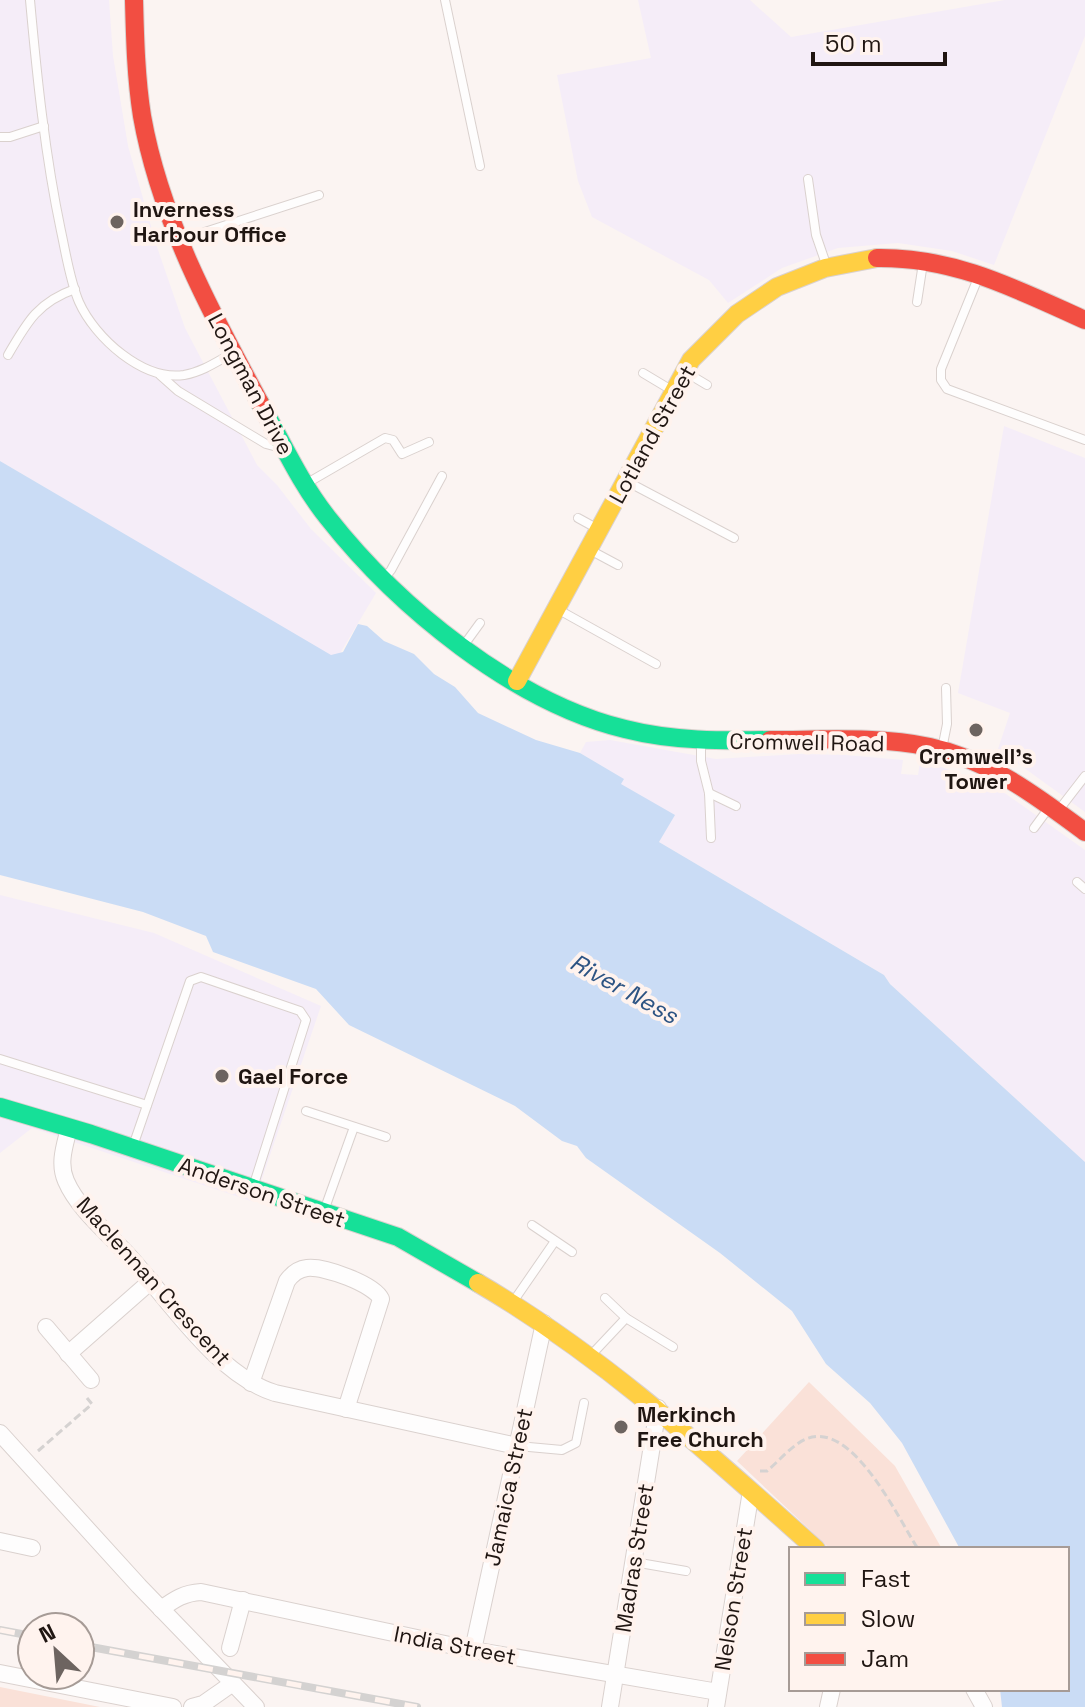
<svg xmlns="http://www.w3.org/2000/svg" width="1085" height="1707" font-family="'Space Grotesk',sans-serif">
  <style>
    .industrial { fill: #f5edf8 }
    .green { fill: #fae1d8 }
    .water { fill: #cadcf5 }
    .lines { fill: none; stroke-linecap: round; stroke-linejoin: round }
    .lane-casing { stroke: #dad1ce; stroke-width: 10 }
    .street-casing { stroke: #dad1ce; stroke-width: 18 }
    .fast-casing { stroke: #dad1ce; stroke-width: 20 }
    .slow-casing { stroke: #dad1ce; stroke-width: 20 }
    .jam-casing { stroke: #dad1ce; stroke-width: 20 }
    .path { stroke: #d5d2d1; stroke-width: 3; stroke-dasharray: 8 4; stroke-linecap: butt }
    .lane { stroke: #fefdfd; stroke-width: 8 }
    .street { stroke: #fefdfd; stroke-width: 16 }
    .fast { stroke: #16e098; stroke-width: 18 }
    .slow { stroke: #ffcf43; stroke-width: 18 }
    .jam { stroke: #f24e42; stroke-width: 18 }
    .rail-casing { stroke: #d4d2d1; stroke-width: 8 }
    .rail { stroke: #fff3ee; stroke-width: 5; stroke-dasharray: 15; stroke-linecap: butt }
    .poi-dot { fill: #6d6460; stroke: #fff3ee; stroke-width: 3 }
    .labels { text-anchor: middle; stroke-width: 8; stroke-linejoin: round; paint-order: stroke }
    .poi-label { font-size: 22px; font-weight: bold; fill: #201612; stroke: #fff3ee; text-anchor: start }
    .street-label { font-size: 22px; fill: #201612; stroke: #fff3ee }
    .water-label { font-size: 24px; font-style: italic; fill: #2d5483; stroke: #fff3ee }
  </style>
  <rect width="100%" height="100%" fill="#fbf4f2"/>
  <g class="industrial">
    <path d="M0 0H109L113 56 128 146 157 247 185 328 257 465 277 485 311 529 376 593 339 655 331 656 0 461Z"/>
    <path d="M638 0H750L791 37 1005 0H1085V36L994 265 952 251 898 243 838 248 782 268 728 303 709 280 592 217 578 181 557 75 651 58Z"/>
    <path d="M1004 426 1085 458V812L998 749 1010 713 958 693Z"/>
    <path d="M610 740 716 759 799 754 845 755 903 760 901 774 918 775 920 762 941 767 982 781 1006 794 1085 850V1162L890 984 884 975 659 842 674 815 620 784 623 779 580 753 586 742Z"/>
    <path d="M0 895 154 933 321 1006 254 1202 32 1128 0 1153Z"/>
  </g>
  <g class="green">
    <path d="M809 1382 895 1466 942 1549H830L737 1461Z"/>
    <path d="M0 1687 100 1707H0Z"/>
  </g>
  <path class="water" d="M0 461 331 655 343 652 358 624 367 626 384 641 414 654 434 674 455 687 478 713 536 740 580 753 624 779 621 784 675 815 659 842 884 975 890 984 1085 1162V1707H1002L1000 1689H1067V1549H960L902 1443 870 1403 826 1364 792 1311 720 1253 586 1158 577 1146 562 1141 515 1106 349 1025 316 989 213 952 206 936 143 912 0 875Z"/>
  <g class="lines">
    <g class="lane-casing">
      <g id="lane">
        <path d="M30 0C37 77 45 155 61 231 66 254 70 281 79 302 95 338 143 381 184 375 201 372 215 363 229 355"/>
        <path d="M445 0 480 166"/>
        <path d="M0 137H10L44 126"/>
        <path d="M808 179 816 235 826 264"/>
        <path d="M183 239 319 195"/>
        <path d="M978 278 941 369V380L947 389 1085 440"/>
        <path d="M917 302 923 263"/>
        <path d="M8 355C27 322 38 302 75 289"/>
        <path d="M643 373 673 391"/>
        <path d="M687 373 707 385"/>
        <path d="M160 375 178 391 266 444 277 447"/>
        <path d="M626 481 734 538"/>
        <path d="M309 482 385 438 393 440 402 454 429 442"/>
        <path d="M578 518 598 529"/>
        <path d="M590 550 618 565"/>
        <path d="M384 579 391 570 442 476"/>
        <path d="M559 610 656 664"/>
        <path d="M464 645 480 623"/>
        <path d="M701 744V761L709 793 711 838"/>
        <path d="M942 749 947 724 946 688"/>
        <path d="M709 793 736 806"/>
        <path d="M1058 811 1085 776"/>
        <path d="M1034 828 1048 809"/>
        <path d="M1077 882 1085 889"/>
        <path d="M0 1059 147 1105"/>
        <path d="M306 1111 386 1137"/>
        <path d="M133 1146 190 981 201 977 300 1011 306 1020 254 1184"/>
        <path d="M325 1208 354 1127"/>
        <path d="M532 1225 572 1252"/>
        <path d="M605 1298 626 1318 673 1347"/>
        <path d="M515 1299 555 1241"/>
        <path d="M594 1352 626 1318"/>
        <path d="M518 1446 562 1450 576 1443 584 1403"/>
        <path d="M634 1562 686 1571"/>
      </g>
    </g>
    <g class="street-casing">
      <g id="street">
        <path d="M69 1128C65 1145 58 1163 66 1181 78 1209 109 1234 129 1256 169 1300 217 1375 275 1393L517 1446"/>
        <path d="M46 1327 91 1380"/>
        <path d="M68 1354 151 1281"/>
        <path d="M251 1383 287 1281C292 1274 298 1269 307 1268 324 1266 374 1284 381 1299L346 1409"/>
        <path d="M0 1433 139 1586 256 1707"/>
        <path d="M0 1541 32 1548"/>
        <path d="M161 1609C175 1599 184 1593 201 1592L473 1650 718 1692"/>
        <path d="M230 1648 243 1600"/>
        <path d="M473 1650 544 1323"/>
        <path d="M0 1673 173 1707"/>
        <path d="M974 1689 984 1707"/>
        <path d="M192 1707 203 1704 233 1683"/>
        <path d="M610 1707 658 1408"/>
        <path d="M716 1707 751 1491"/>
        <path d="M828 1707 832 1689"/>
      </g>
    </g>
    <g class="fast-casing">
      <g id="fast">
        <path d="M260 403C282 442 300 483 328 518 398 607 514 702 625 729 672 741 722 741 770 740"/>
        <path d="M0 1107 91 1134 398 1237 478 1283"/>
      </g>
    </g>
    <g class="slow-casing">
      <g id="slow">
        <path d="M517 681 691 360 737 314 777 287 825 268 877 258"/>
        <path d="M478 1283C606 1358 706 1451 816 1549"/>
      </g>
    </g>
    <g class="jam-casing">
      <g id="jam">
        <path d="M134 0C135 39 136 78 142 116 160 218 211 313 260 403"/>
        <path d="M877 258C955 257 1016 289 1085 320"/>
        <path d="M770 740C823 740 878 736 930 747 989 760 1038 797 1085 832"/>
      </g>
    </g>
    <g class="path">
      <path d="M38 1451 92 1404 87 1398"/>
      <path d="M760 1471H767C779 1461 792 1445 806 1439 852 1419 898 1518 918 1549"/>
    </g>
    <use href="#lane" class="lane"/>
    <use href="#street" class="street"/>
    <use href="#fast" class="fast"/>
    <use href="#slow" class="slow"/>
    <use href="#jam" class="jam"/>
    <g class="rail-casing">
      <g id="rail">
        <path d="M0 1630 32 1636"/>
        <path d="M80 1645 417 1707"/>
      </g>
    </g>
    <use href="#rail" class="rail"/>
  </g>
  <g class="poi-dot">
    <circle cx="117" cy="222" r="8"/>
    <circle cx="976" cy="730" r="8"/>
    <circle cx="222" cy="1076" r="8"/>
    <circle cx="621" cy="1427" r="8"/>
  </g>
  <g class="labels">
    <g class="poi-label">
      <text x="133" y="217">Inverness<tspan x="133" dy="25">Harbour Office</tspan></text>
      <text x="976" y="764" text-anchor="middle">Cromwell's<tspan x="976" dy="25">Tower</tspan></text>
      <text x="238" y="1084">Gael Force</text>
      <text x="637" y="1422">Merkinch<tspan x="637" dy="25">Free Church</tspan></text>
    </g>
    <g class="street-label">
      <text transform="translate(251 384) rotate(62)" y="8">Longman Drive</text>
      <text transform="translate(652 434) rotate(-61)" y="8">Lotland Street</text>
      <text transform="translate(807 742) rotate(1)" y="8">Cromwell Road</text>
      <text transform="translate(262 1192) rotate(19)" y="8">Anderson Street</text>
      <text transform="translate(154 1281) rotate(48)" y="8">Maclennan Crescent</text>
      <text transform="translate(508 1487) rotate(-78)" y="8">Jamaica Street</text>
      <text transform="translate(634 1558) rotate(-81)" y="8">Madras Street</text>
      <text transform="translate(733 1599) rotate(-81)" y="8">Nelson Street</text>
      <text transform="translate(455 1645) rotate(11)" y="8">India Street</text>
    </g>
    <g class="water-label">
      <text transform="translate(624 989) rotate(29)" y="8">River Ness</text>
    </g>
  </g>
  <rect x="789" y="1547" width="280" height="144" fill="#fff3ee" stroke="#a69b96" stroke-width="2"/>
  <rect x="805" y="1573" width="40" height="12" fill="#16e098" stroke="#a69b96" stroke-width="2"/>
  <text x="861" y="1587" font-size="24" fill="#201612">Fast</text>
  <rect x="805" y="1613" width="40" height="12" fill="#ffcf43" stroke="#a69b96" stroke-width="2"/>
  <text x="861" y="1627" font-size="24" fill="#201612">Slow</text>
  <rect x="805" y="1653" width="40" height="12" fill="#f24e42" stroke="#a69b96" stroke-width="2"/>
  <text x="861" y="1667" font-size="24" fill="#201612">Jam</text>
  <g transform="translate(56 1651) rotate(334)"><circle r="38" fill="#fff3ee" stroke="#a69b96" stroke-width="2"/>
  <path d="M0-6L14 30L0 20L-14 30Z" fill="#6d6460"/>
  <text y="-12" font-size="22" font-weight="bold" text-anchor="middle" fill="#201612">N</text>
  </g>
  <path d="M813 52v12h132v-12" fill="none" stroke="#201612" stroke-width="4"/>
  <text x="825" y="52" font-size="24" fill="#201612" stroke="#fff3ee" stroke-width="6" paint-order="stroke">50 m</text>
</svg>
